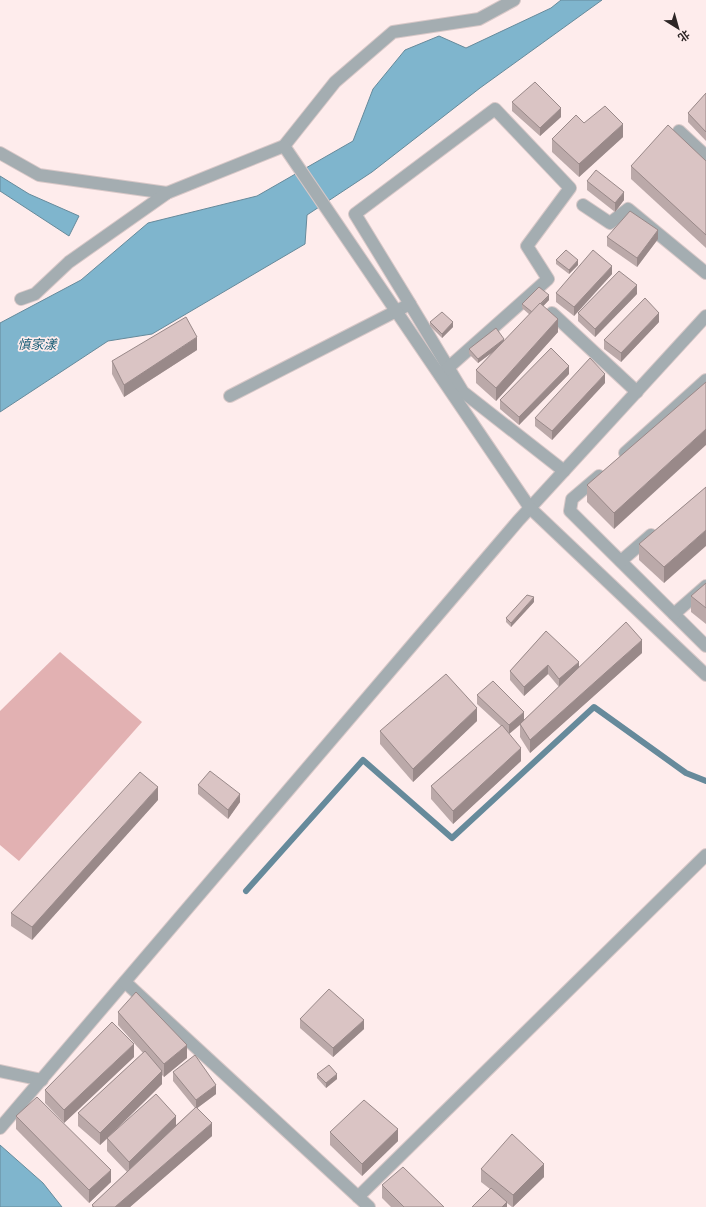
<svg xmlns="http://www.w3.org/2000/svg" width="706" height="1207" font-family="'Exo 2','Noto Sans SC',sans-serif">
  <style>
    .green { fill: #e2b1b2 }
    .water { fill: #7fb5cd; stroke: #668a9b }
    .lines { fill: none; stroke-linecap: round; stroke-linejoin: round }
    .stream { stroke: #668a9b; stroke-width: 6 }
    .minor-casing { stroke: #d8c8c8; stroke-width: 14 }
    .tertiary-casing { stroke: #d8c8c8; stroke-width: 14 }
    .minor { stroke: #a4adb1; stroke-width: 12 }
    .tertiary { stroke: #a4adb1; stroke-width: 12 }
    .wall { fill: #bba9a9 }
    .shaded-wall { fill: #998989 }
    .building { fill: #dac4c4; stroke: #998989 }
    .labels { text-anchor: middle; stroke-width: 3.5; stroke-linejoin: round; paint-order: stroke }
    .water-label { font-size: 13px; font-style: italic; fill: #1c5f78; stroke: #feecec }
  </style>
  <rect width="100%" height="100%" fill="#feecec"/>
  <path class="green" d="M60 652 142 722 19 861 0 845V711Z"/>
  <g class="water">
    <path d="M561 0H602L480 88 372 172 307 215 305 244 152 334 108 341 0 412V323L81 280 148 223 257 196 353 141 373 89 405 50 439 36 466 48 551 8Z"/>
    <path d="M0 176 29 194 79 216 69 236 0 191Z"/>
    <path d="M0 1145 43 1183 62 1207H0Z"/>
  </g>
  <g class="lines">
    <path class="stream" d="M246 891 363 760 452 838 594 707 686 773 706 781"/>
    <g class="minor-casing">
      <g id="minor">
        <path d="M679 131 706 156"/>
        <path d="M0 153 39 175 167 193"/>
        <path d="M583 205 610 223 628 209 706 273"/>
        <path d="M21 299 35 294 69 262 167 193 284 146 335 82 393 32 479 19 514 0"/>
        <path d="M410 304 463 392 564 471"/>
        <path d="M552 313 637 392"/>
        <path d="M230 396 410 304 355 214 495 109 570 188 527 246 548 279 440 375"/>
        <path d="M625 453 706 380"/>
        <path d="M599 476 572 499 570 511 706 646"/>
        <path d="M621 561 651 535"/>
        <path d="M674 614 706 586"/>
        <path d="M0 1071 42 1080"/>
        <path d="M0 1128 518 521 706 316"/>
        <path d="M358 1197 706 855"/>
      </g>
    </g>
    <g class="tertiary-casing">
      <g id="tertiary">
        <path d="M284 146 530 508 706 675"/>
        <path d="M125 982 369 1207"/>
      </g>
    </g>
    <use href="#minor" class="minor"/>
    <use href="#tertiary" class="tertiary"/>
  </g>
  <g class="wall">
    <path d="M706 93V141L688 122V113Z"/>
    <path d="M512 102 561 117 540 136 512 111Z"/>
    <path d="M584 123 623 137 579 177 552 152V139Z"/>
    <path d="M706 161V248L631 179V166Z"/>
    <path d="M587 181 624 200 615 212 587 190Z"/>
    <path d="M607 237 658 239 637 267 607 246Z"/>
    <path d="M556 260 578 265 569 274 556 264Z"/>
    <path d="M612 274 574 316 556 302V293Z"/>
    <path d="M637 294 595 337 578 321V313Z"/>
    <path d="M549 300 543 306 558 332 496 401 476 383V370L495 350 478 363 469 354V349L504 341 530 315 522 308V304Z"/>
    <path d="M430 322 453 327 442 338 430 326Z"/>
    <path d="M659 322 621 362 604 349V340Z"/>
    <path d="M197 350 124 397 112 374V361Z"/>
    <path d="M569 374 519 425 500 409V400Z"/>
    <path d="M706 382 614 529 587 502V485Z"/>
    <path d="M605 383 552 440 535 426V418Z"/>
    <path d="M706 487 664 583 639 560V544Z"/>
    <path d="M706 583V624L691 612V596Z"/>
    <path d="M534 602 511 627 506 622V618Z"/>
    <path d="M546 631 579 667 642 653 530 753 520 737V725L509 734 521 761 453 824 431 799V786L501 726 477 704V695L524 720 559 687 548 674 524 696 510 680V671Z"/>
    <path d="M477 721 413 782 380 744V731Z"/>
    <path d="M198 785 240 802 228 819 198 794Z"/>
    <path d="M158 800 32 940 11 926V913Z"/>
    <path d="M118 1012 187 1058 164 1077 162 1075V1084L118 1128 176 1125 195 1108 173 1081V1072L216 1094 197 1108 212 1136 130 1207H92V1205L127 1172 107 1151V1139L100 1145 78 1126V1113L143 1053 118 1025Z"/>
    <path d="M300 1019 364 1029 333 1057 300 1028Z"/>
    <path d="M134 1057 64 1123 45 1103V1090Z"/>
    <path d="M317 1074 337 1079 326 1088 317 1078Z"/>
    <path d="M16 1116 111 1182 89 1203 16 1129Z"/>
    <path d="M330 1132 398 1141 362 1176 330 1145Z"/>
    <path d="M481 1169 544 1177 513 1207H512L507 1203V1207L490 1189 481 1182Z"/>
    <path d="M382 1185 444 1207H391L382 1198Z"/>
  </g>
  <g class="shaded-wall">
    <path d="M561 108V117L540 136V128Z"/>
    <path d="M623 124V137L579 177V164Z"/>
    <path d="M624 192V200L615 212V203Z"/>
    <path d="M658 230V239L637 267V258Z"/>
    <path d="M578 260V265L569 274V270Z"/>
    <path d="M612 266V274L574 316V307Z"/>
    <path d="M637 285V294L595 337V329Z"/>
    <path d="M549 295V300L533 317V313Z"/>
    <path d="M659 313V322L621 362V353Z"/>
    <path d="M558 319V332L496 401V388Z"/>
    <path d="M453 322V327L442 338V334Z"/>
    <path d="M197 337V350L124 397V385Z"/>
    <path d="M504 339V344L478 363V359Z"/>
    <path d="M569 366V374L519 425V417Z"/>
    <path d="M605 374V383L552 440V431Z"/>
    <path d="M706 429V445L614 529V513Z"/>
    <path d="M706 530V546L664 583V567Z"/>
    <path d="M534 597V602L511 627V623Z"/>
    <path d="M642 640V653L530 753V740Z"/>
    <path d="M579 662V671L559 687V679Z"/>
    <path d="M548 665V674L524 696V687Z"/>
    <path d="M477 708V721L413 782V769Z"/>
    <path d="M524 712V721L509 734V725Z"/>
    <path d="M521 748V761L453 824V811Z"/>
    <path d="M158 787V800L32 940V927Z"/>
    <path d="M240 794V802L228 819V810Z"/>
    <path d="M364 1020V1029L333 1057V1048Z"/>
    <path d="M134 1044V1057L64 1123V1110Z"/>
    <path d="M187 1045V1058L164 1077V1064Z"/>
    <path d="M162 1071V1084L100 1145V1133Z"/>
    <path d="M337 1074V1079L326 1088V1083Z"/>
    <path d="M216 1085V1094L196 1109V1100Z"/>
    <path d="M176 1116V1129L129 1175V1162Z"/>
    <path d="M212 1123V1136L130 1207H115Z"/>
    <path d="M398 1129V1141L362 1176V1164Z"/>
    <path d="M544 1164V1177L513 1207V1195Z"/>
    <path d="M111 1170V1182L89 1203V1190Z"/>
    <path d="M507 1202V1207H502Z"/>
  </g>
  <g class="building">
    <path d="M535 82 561 108 540 128 512 102Z"/>
    <path d="M706 93V132L688 113Z"/>
    <path d="M605 106 623 124 579 164 552 139 576 115 584 123Z"/>
    <path d="M668 125 706 161V235L631 166Z"/>
    <path d="M596 170 624 192 615 203 587 181Z"/>
    <path d="M630 211 658 230 637 258 607 237Z"/>
    <path d="M566 250 578 260 569 270 556 260Z"/>
    <path d="M593 250 612 266 574 307 556 293Z"/>
    <path d="M619 271 637 285 595 329 578 313Z"/>
    <path d="M539 287 549 295 532 312 522 304Z"/>
    <path d="M645 298 659 313 621 353 604 340Z"/>
    <path d="M540 303 558 319 496 388 476 370Z"/>
    <path d="M442 312 453 322 442 334 430 322Z"/>
    <path d="M186 317 197 337 124 385 112 361Z"/>
    <path d="M496 328 504 339 478 359 469 349Z"/>
    <path d="M551 348 569 366 519 417 500 400Z"/>
    <path d="M590 358 605 374 552 431 535 418Z"/>
    <path d="M706 382V429L614 513 587 485Z"/>
    <path d="M706 487V530L664 567 639 544Z"/>
    <path d="M706 583V608L691 596Z"/>
    <path d="M527 595 534 597 511 623 506 618Z"/>
    <path d="M626 622 642 640 530 740 520 724Z"/>
    <path d="M546 631 579 662 559 679 548 665 524 687 510 671Z"/>
    <path d="M446 674 477 708 413 769 380 731Z"/>
    <path d="M493 681 524 712 509 725 477 695Z"/>
    <path d="M502 725 521 748 453 811 431 786Z"/>
    <path d="M210 771 240 794 228 810 198 785Z"/>
    <path d="M140 772 158 787 32 927 11 913Z"/>
    <path d="M329 989 364 1020 333 1048 300 1019Z"/>
    <path d="M136 992 187 1045 164 1064 118 1012Z"/>
    <path d="M112 1022 134 1044 64 1110 45 1090Z"/>
    <path d="M145 1051 162 1071 100 1133 78 1113Z"/>
    <path d="M195 1055 216 1085 196 1100 173 1072Z"/>
    <path d="M329 1065 337 1074 326 1083 317 1074Z"/>
    <path d="M156 1094 176 1116 129 1162 107 1138Z"/>
    <path d="M37 1097 111 1170 89 1190 16 1116Z"/>
    <path d="M364 1100 398 1129 362 1164 330 1132Z"/>
    <path d="M196 1107 212 1123 115 1207H94L92 1205Z"/>
    <path d="M512 1134 544 1164 513 1195 481 1169Z"/>
    <path d="M403 1167 444 1207H404L382 1185Z"/>
    <path d="M491 1188 507 1202 502 1207H472Z"/>
  </g>
  <g class="labels">
    <g class="water-label">
      <text x="37" y="349">慎家漾</text>
    </g>
  </g>
  <g transform="translate(678 28) rotate(143)" stroke="#feecec" stroke-width="3" paint-order="stroke">
  <path d="M0-3L7 15L0 10L-7 15Z" fill="#2d2525"/>
  <text y="-6" font-size="11" font-weight="bold" text-anchor="middle" fill="#2d2525">北</text>
  </g>
</svg>
